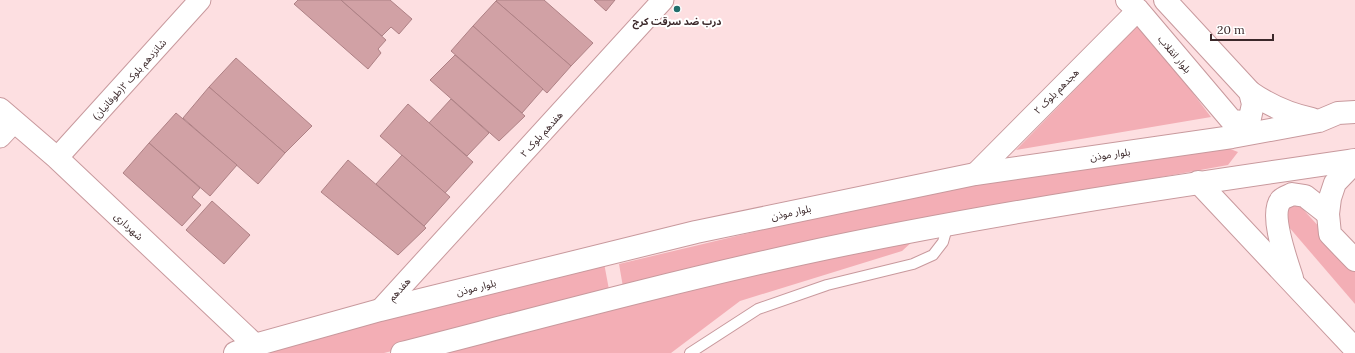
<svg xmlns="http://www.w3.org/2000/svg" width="1355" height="353" font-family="Lora,'Noto Sans Arabic',serif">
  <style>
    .green { fill: #f3aeb5 }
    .building { fill: #d1a1a5; stroke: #ae8185 }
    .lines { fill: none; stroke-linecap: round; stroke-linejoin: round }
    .lane-casing { stroke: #c8999d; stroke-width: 12 }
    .street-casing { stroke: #c8999d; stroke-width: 23 }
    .secondary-casing { stroke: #c8999d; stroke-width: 24 }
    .primary-casing { stroke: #c8999d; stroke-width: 24 }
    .lane { stroke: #fff; stroke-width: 10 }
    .street { stroke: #fff; stroke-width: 21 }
    .secondary { stroke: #fff; stroke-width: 22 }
    .primary { stroke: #fff; stroke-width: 22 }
    .poi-dot { fill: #226e6c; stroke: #fff; stroke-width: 1.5 }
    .labels { text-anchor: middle; stroke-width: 4; stroke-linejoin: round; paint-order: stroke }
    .poi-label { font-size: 10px; font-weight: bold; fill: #3b282a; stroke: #fff }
    .street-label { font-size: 10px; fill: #3b282a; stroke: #fff }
  </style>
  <rect width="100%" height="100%" fill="#fddfe1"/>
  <g class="green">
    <path d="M1140 23 1211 117 1016 150Z"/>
    <path d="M1220 145 1238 152 1228 165 929 219 623 287 619 264 774 227 927 193Z"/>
    <path d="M1292 203 1300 206 1355 266V304L1282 219Z"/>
    <path d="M913 241 902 251 740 301 671 353H426L620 303Z"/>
    <path d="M604 263 610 295 384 353H253Z"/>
  </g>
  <g class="building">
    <path d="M298 0H341L386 40 378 49 381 53 368 69 294 4Z"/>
    <path d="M341 0H390L412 19 399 34 391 27 382 36Z"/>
    <path d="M497 0H544L593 43 571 66 496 1Z"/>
    <path d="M594 0H615L606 11Z"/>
    <path d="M496 1 571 66 547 93 473 26Z"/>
    <path d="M473 26 543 89 522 113 451 51Z"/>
    <path d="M455 55 525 116 499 141 430 80Z"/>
    <path d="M236 58 312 126 285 153 209 87Z"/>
    <path d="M209 87 285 153 258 184 183 118Z"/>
    <path d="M451 99 489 133 467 156 429 123Z"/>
    <path d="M408 104 473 162 445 193 380 136Z"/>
    <path d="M176 113 237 165 210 196 149 143Z"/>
    <path d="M149 143 200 188 192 197 201 205 182 226 123 173Z"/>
    <path d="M402 155 450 197 424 226 376 184Z"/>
    <path d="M348 160 426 228 398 255 321 192Z"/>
    <path d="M212 201 250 235 224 264 186 230Z"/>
  </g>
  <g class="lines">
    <g class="lane-casing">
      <path id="lane" d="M690 353 758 309 827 285 913 264 933 255 943 242 948 224"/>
    </g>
    <g class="street-casing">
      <g id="street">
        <path d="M0 137 14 122"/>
        <path d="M57 158 200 0"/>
        <path d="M975 174 1138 10"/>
        <path d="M380 310 663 0"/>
      </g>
    </g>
    <g class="secondary-casing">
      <g id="secondary">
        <path d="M1127 0 1138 10 1232 121 1243 122 1250 118 1253 104 1250 92 1165 0"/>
        <path d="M0 109 57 158 255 345"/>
        <path d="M1355 162 1335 183 1330 198 1328 214 1330 234 1355 260"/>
        <path d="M1198 182 1355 349"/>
        <path d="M1292 278C1287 262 1269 214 1281 200 1284 197 1289 196 1292 194L1305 196 1328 214"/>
      </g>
    </g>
    <g class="primary-casing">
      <g id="primary">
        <path d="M1250 92C1270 106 1288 114 1312 119"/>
        <path d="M235 353 255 345 380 310 696 232 975 174 1232 137 1319 121 1338 113 1355 112"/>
        <path d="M402 353C534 319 667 283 800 254 984 214 1170 187 1355 160"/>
      </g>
    </g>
    <use href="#lane" class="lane"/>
    <use href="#street" class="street"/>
    <use href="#secondary" class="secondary"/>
    <use href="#primary" class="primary"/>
  </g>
  <circle class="poi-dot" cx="677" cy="9" r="4"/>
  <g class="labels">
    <g class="poi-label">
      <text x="677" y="25">درب ضد سرقت کرج</text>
    </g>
    <g class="street-label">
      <text transform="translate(1175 54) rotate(50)" y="4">بلوار انقلاب</text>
      <text transform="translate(129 79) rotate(-48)" y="4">شانزدهم بلوک ۲(طوفانیان)</text>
      <text transform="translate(1056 91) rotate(-45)" y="4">هجدهم بلوک ۲</text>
      <text transform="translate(541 134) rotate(-48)" y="4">هفدهم بلوک ۲</text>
      <text transform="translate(1110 154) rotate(-8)" y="4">بلوار موذن</text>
      <text transform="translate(791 212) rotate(-12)" y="4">بلوار موذن</text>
      <text transform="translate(129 226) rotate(43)" y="4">شهرداری</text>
      <text transform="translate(476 287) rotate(-14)" y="4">بلوار موذن</text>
      <text transform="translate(399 289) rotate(-48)" y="4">هفدهم</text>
    </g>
  </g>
  <path d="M1211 34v6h62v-6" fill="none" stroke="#3b282a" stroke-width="2"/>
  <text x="1217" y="34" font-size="12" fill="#3b282a" stroke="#ffffff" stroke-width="3" paint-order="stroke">20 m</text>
</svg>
